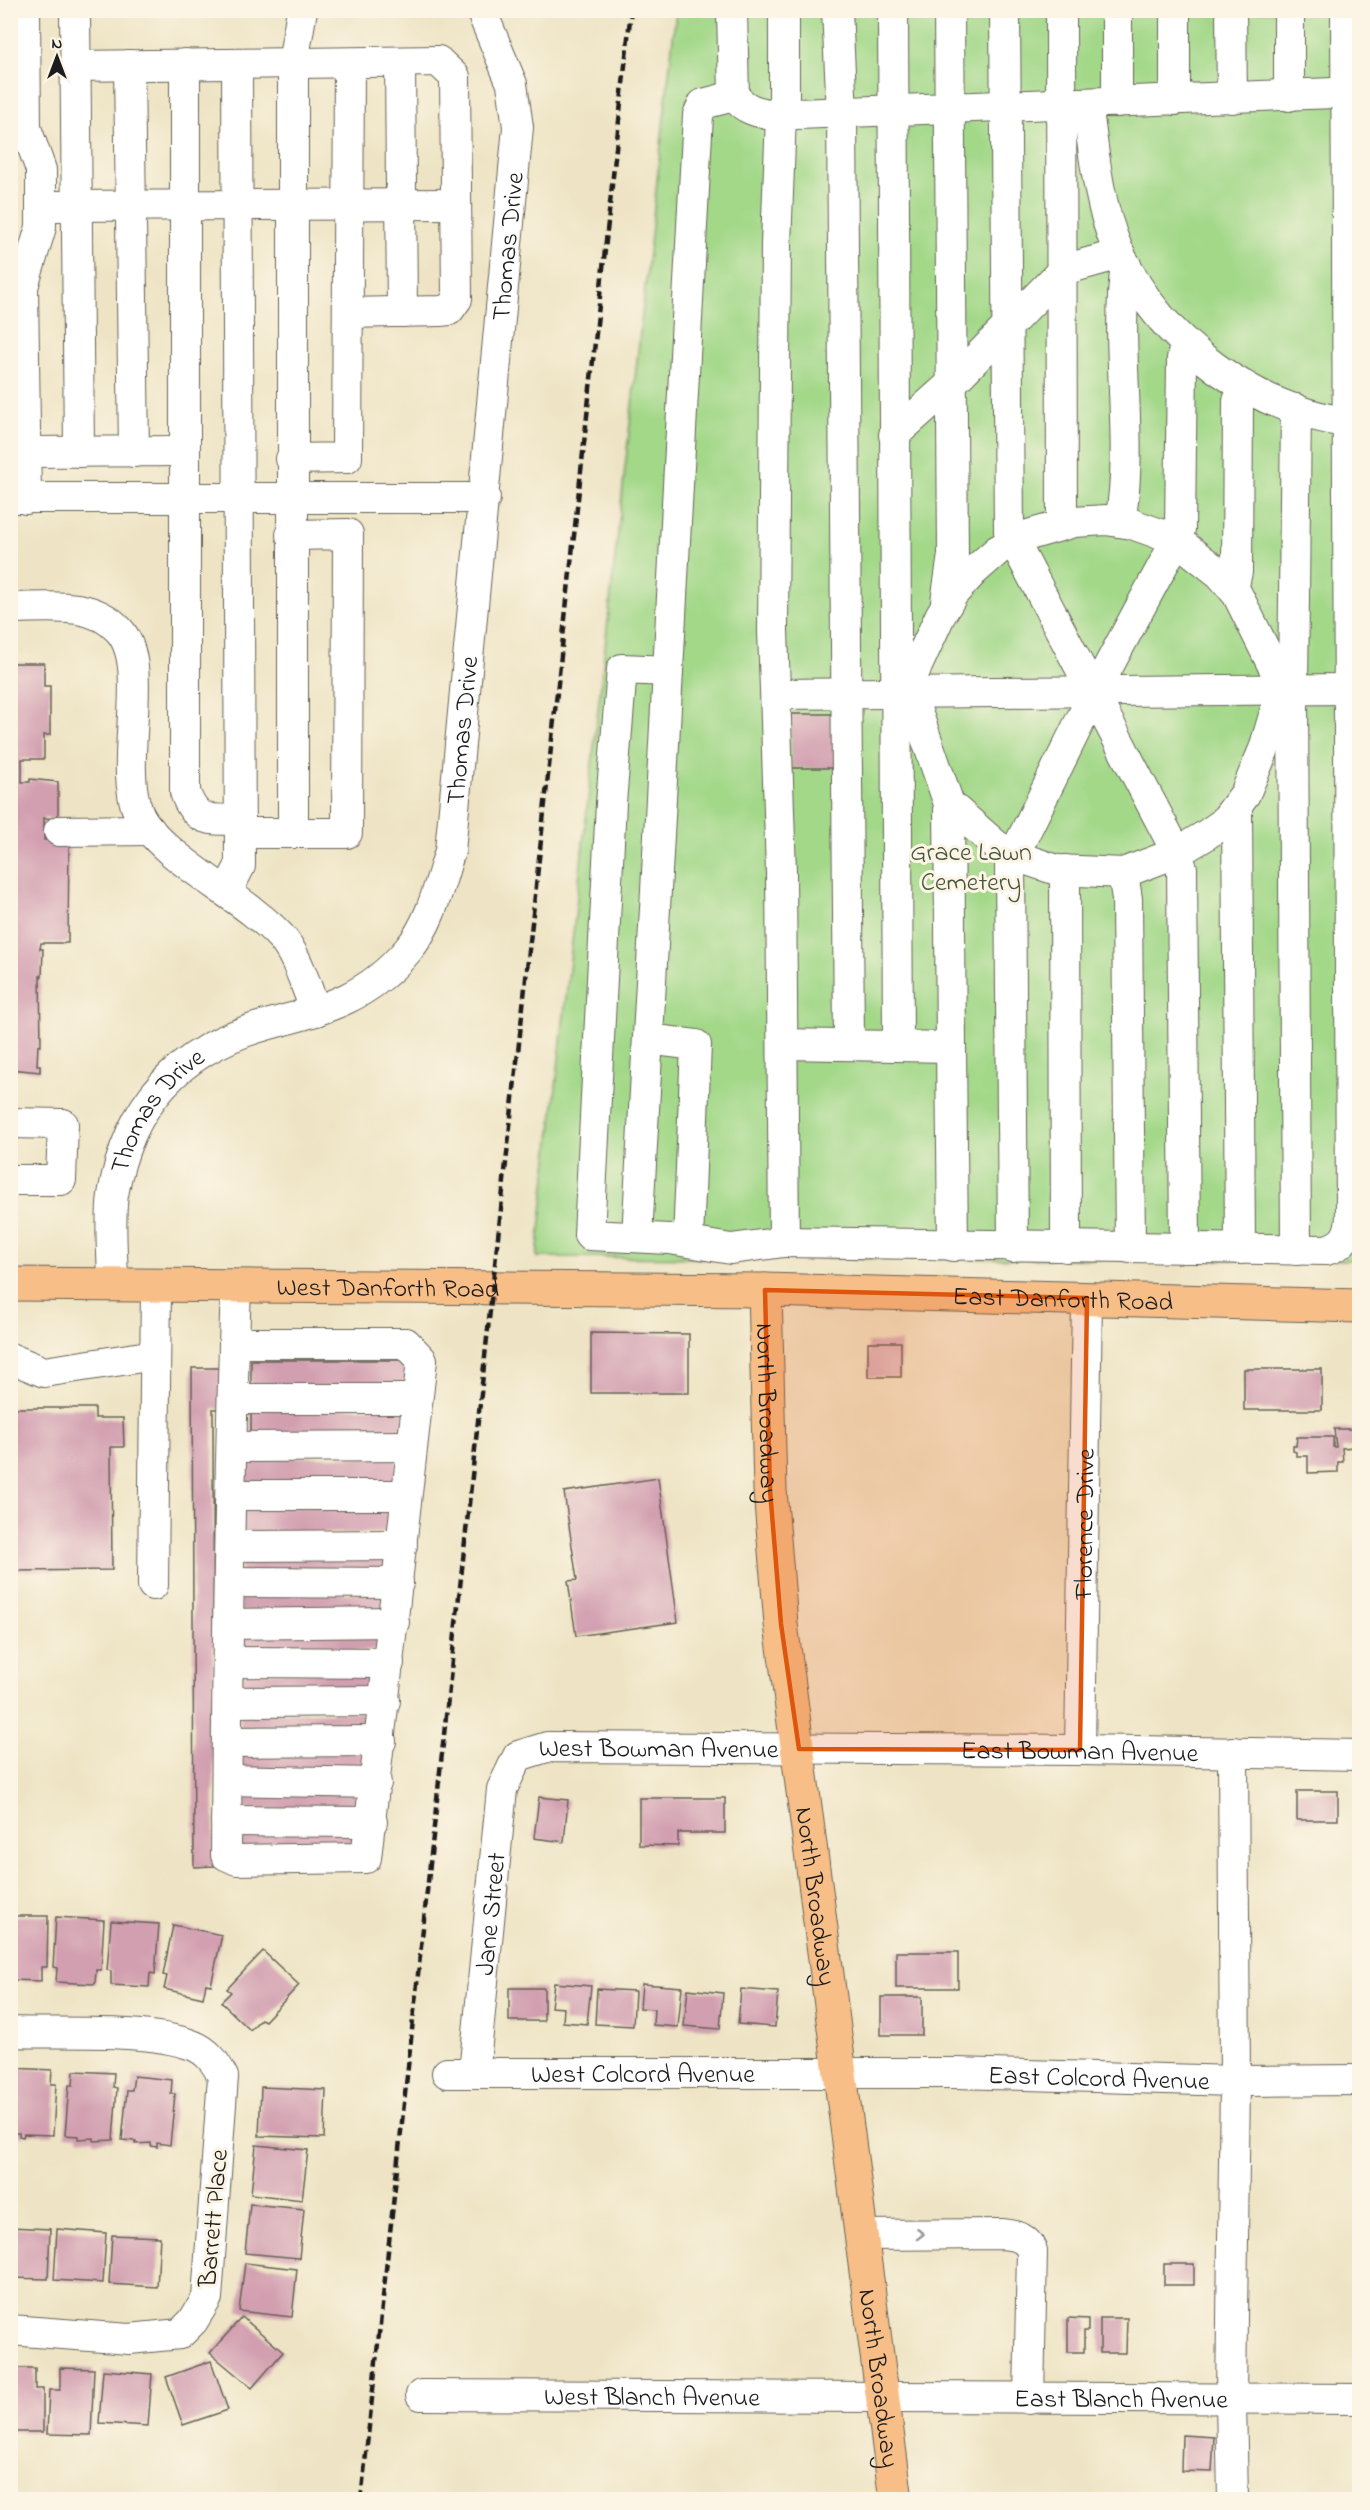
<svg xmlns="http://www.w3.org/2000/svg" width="1370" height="2510" font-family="'Indie Flower',sans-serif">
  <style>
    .green { fill: #a3d889; stroke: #607a52; stroke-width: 1.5 }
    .building { fill: #d29fb0 }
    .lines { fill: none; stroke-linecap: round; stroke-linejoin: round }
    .minor-casing { stroke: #666257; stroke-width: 32 }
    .major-casing { stroke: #666257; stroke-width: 35 }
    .minor { stroke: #fff; stroke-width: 30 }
    .major { stroke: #f7be87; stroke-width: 33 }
    .rail { stroke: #1c1c1c; stroke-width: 4.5; stroke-dasharray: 9 4.5; stroke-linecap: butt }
    .oneway { stroke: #999 }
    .marked { fill: #de560d; fill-opacity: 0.2; stroke: #de560d; stroke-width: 4.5; stroke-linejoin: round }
    .labels { text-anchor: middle; stroke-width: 6; stroke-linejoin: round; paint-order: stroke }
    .street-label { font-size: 26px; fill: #1c1c1c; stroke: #fcf5e5 }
    .park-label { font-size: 26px; fill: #44543d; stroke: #fcf5e5 }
  </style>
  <rect width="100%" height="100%" fill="#fcf5e5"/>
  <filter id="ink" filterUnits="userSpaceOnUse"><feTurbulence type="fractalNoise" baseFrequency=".0167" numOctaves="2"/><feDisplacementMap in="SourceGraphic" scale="12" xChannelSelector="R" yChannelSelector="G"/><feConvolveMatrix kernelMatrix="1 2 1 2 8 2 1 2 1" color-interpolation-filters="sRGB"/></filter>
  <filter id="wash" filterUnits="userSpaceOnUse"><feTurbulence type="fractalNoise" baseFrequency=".008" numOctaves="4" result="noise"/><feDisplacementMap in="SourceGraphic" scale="24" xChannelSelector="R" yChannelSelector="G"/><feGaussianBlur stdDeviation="1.35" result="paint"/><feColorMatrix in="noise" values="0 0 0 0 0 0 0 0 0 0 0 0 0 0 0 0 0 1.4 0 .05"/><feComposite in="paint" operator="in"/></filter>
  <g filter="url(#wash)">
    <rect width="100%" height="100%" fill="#eee4c5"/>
    <path class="green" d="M676 11H1359V1260L537 1257Z"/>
    <g id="blocks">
      <g class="building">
        <path d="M10 663H44V686H50V735H44V759H22V782H30V779L58 782V819L44 818V840H69L68 943H41L40 949H43L42 977 40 976 41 1046 38 1045 37 1065H40V1072L10 1069Z"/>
        <rect x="791" y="714" width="47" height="54"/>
        <path d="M591 1333 689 1334V1393H591Z"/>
        <rect x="868" y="1342" width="33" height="35"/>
        <rect x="251" y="1360" width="157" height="28"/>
        <path d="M192 1368H223L224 1409H213L214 1866 194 1867Z"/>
        <rect x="1244" y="1369" width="78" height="41"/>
        <path d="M10 1408H95V1418H123L124 1447H111L112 1570 10 1571Z"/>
        <rect x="251" y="1408" width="154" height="29"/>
        <path d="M1334 1429H1354L1355 1447 1342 1448 1343 1462H1338V1472L1308 1473V1456H1296V1452L1293 1451V1446H1296L1297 1437H1333V1447H1336Z"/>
        <rect x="240" y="1457" width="157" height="28"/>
        <path d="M658 1478 678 1622 576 1636 568 1581 577 1580 564 1492Z"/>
        <rect x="240" y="1505" width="153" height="28"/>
        <path d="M388 1553 389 1572 241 1573V1554Z"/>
        <rect x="240" y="1593" width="144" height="19"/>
        <rect x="240" y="1632" width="139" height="19"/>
        <rect x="240" y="1672" width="135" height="18"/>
        <rect x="240" y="1712" width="130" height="18"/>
        <rect x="240" y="1751" width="127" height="19"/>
        <rect x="240" y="1791" width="123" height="19"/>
        <rect x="1297" y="1791" width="41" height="29"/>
        <path d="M539 1797 568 1800 564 1842 534 1838Z"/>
        <path d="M639 1798H725V1833H678V1846L639 1845Z"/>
        <rect x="241" y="1830" width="117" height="20"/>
        <path d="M10 1916H48L47 1967H41V1981L10 1980Z"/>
        <path d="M56 1917 104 1920 101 1970H96L95 1984 56 1982 57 1968 53 1967Z"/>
        <path d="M111 1921 159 1924 155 1974 150 1973 149 1987 111 1985V1971L107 1970Z"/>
        <path d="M173 1925 222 1935 211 1985 206 1984 203 1998 164 1989 167 1976 163 1975Z"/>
        <path d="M263 1951 299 1985 265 2021 261 2019 250 2030 221 2002 231 1992 227 1989Z"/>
        <rect x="896" y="1952" width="62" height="36"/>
        <path d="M554 1983 591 1986 587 2024 563 2022 564 2008 551 2007Z"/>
        <path d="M642 1984 682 1987 678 2027 653 2025 654 2009 640 2008Z"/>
        <rect x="509" y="1988" width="35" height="33"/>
        <path d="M597 1989 635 1991 633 2026 595 2024Z"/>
        <path d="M688 1989 723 1993 720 2029 684 2026Z"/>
        <path d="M741 1989 778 1992 775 2027 738 2024Z"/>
        <rect x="881" y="1997" width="41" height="38"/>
        <path d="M13 2068 52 2070 51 2084H56L53 2135 24 2134 23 2137 19 2136V2133H10V2082Z"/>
        <path d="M74 2071 114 2073 113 2087 117 2088 113 2140 94 2141V2138L78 2139V2136L65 2135 69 2085H73Z"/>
        <path d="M134 2076 172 2080 171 2094H175L170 2145 157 2143V2147L151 2146V2143L135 2144 136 2141 122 2140 127 2090H132Z"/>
        <path d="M261 2087 326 2090 324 2138 259 2136Z"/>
        <path d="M256 2145 308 2150 302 2200 251 2194Z"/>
        <path d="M250 2204 304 2209 299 2258 245 2253Z"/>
        <path d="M10 2227 50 2229 48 2279 10 2278Z"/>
        <path d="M57 2229 106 2233 103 2283 54 2280Z"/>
        <path d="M112 2235 160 2237 157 2287 109 2284Z"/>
        <path d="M245 2263 297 2269 292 2317 239 2311Z"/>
        <rect x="1164" y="2264" width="30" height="21"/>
        <path d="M242 2317 283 2352 252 2388 210 2353Z"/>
        <path d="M1068 2318 1088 2319V2331H1084V2352H1068Z"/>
        <path d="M1100 2318H1127L1126 2353H1100Z"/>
        <path d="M211 2361 228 2410 183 2425 166 2377Z"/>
        <path d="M10 2368H35V2389H43V2432H10Z"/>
        <path d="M60 2368 94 2369 91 2435 47 2434 49 2390H60Z"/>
        <path d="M103 2370 152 2374 148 2426 99 2423Z"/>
        <path d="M1182 2435 1214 2437 1212 2472 1181 2471Z"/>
      </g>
    </g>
  </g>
  <g filter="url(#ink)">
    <use href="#blocks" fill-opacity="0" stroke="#666257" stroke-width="1.5"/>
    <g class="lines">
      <g class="minor-casing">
        <g id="minor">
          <path d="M25 10 26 128 41 170V227L23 287 26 499"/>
          <path d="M75 10 79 452"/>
          <path d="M732 10 734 96C744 109 757 112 772 115L1360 92"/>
          <path d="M784 10V103L781 116 776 244 773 630 781 872 784 1242 1326 1250C1344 1245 1350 1235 1351 1216L1346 10"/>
          <path d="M837 10 842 114 849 1045"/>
          <path d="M893 10 898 1046"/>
          <path d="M1005 10 1009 532 1173 845 1182 868 1185 1248"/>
          <path d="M1061 10 1062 525"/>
          <path d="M1117 10V102"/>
          <path d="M1175 10V100"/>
          <path d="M1231 10 1232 98"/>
          <path d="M1289 10V96"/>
          <path d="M400 62 402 312"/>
          <path d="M185 64V792C196 824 210 819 240 820"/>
          <path d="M129 65 134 452"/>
          <path d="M76 66 438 61 455 77 457 299 449 310 440 311 348 313"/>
          <path d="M734 96 703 104 698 115 668 671 622 669 611 803 589 1235 670 1239 731 1249 784 1242"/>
          <path d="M1087 103C1094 152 1098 205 1118 250 1160 344 1257 413 1360 424"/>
          <path d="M56 206 456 204"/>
          <path d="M1296 409 1293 689 1296 1250"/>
          <path d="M894 435 952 383 1063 270 1120 254"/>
          <path d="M27 452 185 451"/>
          <path d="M291 459 347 458 349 63"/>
          <path d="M10 498H485"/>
          <path d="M1120 522C1135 438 1114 350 1126 265"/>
          <path d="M1233 589 1237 572 1238 401 1244 386"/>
          <path d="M946 602 953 555 949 10"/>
          <path d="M10 608C46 608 92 600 119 630 152 666 117 762 138 812 157 856 245 897 281 937 298 956 306 988 316 1011"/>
          <path d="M776 694 1348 689"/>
          <path d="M949 804 997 846 1027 860 1057 870 1123 873 1176 853 1203 837 1223 823 1245 794 1264 749 1277 705V674L1237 594 1220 574 1187 548 1163 535 1132 524 1106 520 1074 522 1025 536 998 550 974 571 953 594 940 616 913 675 916 709 949 804 951 1047"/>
          <path d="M1237 807 1240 1249"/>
          <path d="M59 831 150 830"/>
          <path d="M240 833H347L348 534 291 535"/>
          <path d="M293 833V63L302 10"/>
          <path d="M1065 870 1066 1247"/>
          <path d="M1123 873 1127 899 1130 1248"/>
          <path d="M227 891 240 866 237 64"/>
          <path d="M648 1039 696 1045 688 1241"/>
          <path d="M783 1044 951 1047 953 1246"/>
          <path d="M10 1123 63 1124 61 1180H10"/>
          <path d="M637 1237 668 671"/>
          <path d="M1013 1247 1010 863 1094 693 1176 541 1180 529 1182 359 1185 344"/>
          <path id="s1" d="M113 1286C113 1257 109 1224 113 1195 128 1105 179 1049 266 1025 325 1009 367 999 408 950 431 923 439 885 450 851L518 127 512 84 481 10"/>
          <path d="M234 1343H406L422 1360 366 1858 237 1860 226 1855C227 1666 229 1476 236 1287"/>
          <path d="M10 1358 44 1372 155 1355"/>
          <path d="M233 1399H417"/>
          <path d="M232 1447 412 1446"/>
          <path d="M231 1495H406"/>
          <path d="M230 1546 402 1545"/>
          <path d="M229 1582 398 1583"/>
          <path d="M153 1585 156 1286"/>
          <path d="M229 1624 394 1622"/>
          <path d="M228 1662 389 1663"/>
          <path d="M228 1702 385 1701"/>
          <path d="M227 1742 381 1741"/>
          <path id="s2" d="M1080 1750 1087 1298"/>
          <path d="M1233 1752 1235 2081 1231 2399 1233 2500"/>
          <path d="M227 1780 376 1783"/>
          <path d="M226 1821 372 1822"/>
          <path d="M10 2032C62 2034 145 2028 192 2045 208 2051 216 2063 223 2077L207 2298 193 2321 180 2334 129 2339 10 2330"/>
          <path id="s3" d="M447 2073H956L1235 2081 1360 2080"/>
          <path id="s4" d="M474 2073 502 1789 518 1756 547 1747 1080 1750 1360 1755"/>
          <path d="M861 2235 1003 2234C1017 2236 1026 2237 1032 2251L1029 2399"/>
          <path id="s5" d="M421 2395 1360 2399"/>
        </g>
      </g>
      <g class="major-casing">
        <g id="major">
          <path id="s6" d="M10 1284 765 1290 1360 1306"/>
          <path id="s7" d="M765 1290 770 1490 781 1624 896 2500"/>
        </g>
      </g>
      <use href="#minor" class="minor"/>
      <use href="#major" class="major"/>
      <path class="rail" d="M361 2500 631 10"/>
    </g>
    <defs><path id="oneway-chevron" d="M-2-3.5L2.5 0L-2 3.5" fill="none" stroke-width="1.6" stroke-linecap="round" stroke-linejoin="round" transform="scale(1.5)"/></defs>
    <use class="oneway" href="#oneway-chevron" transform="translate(920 2234)"/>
  </g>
  <path class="marked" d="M765 1290 1087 1298 1080 1750 799 1749 781 1624 770 1490Z"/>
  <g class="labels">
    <g class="street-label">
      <text dy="9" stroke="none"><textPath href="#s1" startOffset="1214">Thomas Drive</textPath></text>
      <text dy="9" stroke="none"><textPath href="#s1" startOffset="728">Thomas Drive</textPath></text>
      <text dy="9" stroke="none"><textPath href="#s1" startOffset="189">Thomas Drive</textPath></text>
      <text dy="9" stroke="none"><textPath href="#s6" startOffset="378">West Danforth Road</textPath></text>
      <text dy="9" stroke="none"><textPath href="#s6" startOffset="1053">East Danforth Road</textPath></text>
      <text dy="9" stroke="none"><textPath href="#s7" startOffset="123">North Broadway</textPath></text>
      <text dy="9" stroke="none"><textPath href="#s2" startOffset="226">Florence Drive</textPath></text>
      <text dy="9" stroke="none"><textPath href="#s4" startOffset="885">East Bowman Avenue</textPath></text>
      <text dy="9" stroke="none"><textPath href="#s4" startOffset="464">West Bowman Avenue</textPath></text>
      <text dy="9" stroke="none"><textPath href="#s7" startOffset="609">North Broadway</textPath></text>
      <text dy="9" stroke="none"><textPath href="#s4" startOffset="160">Jane Street</textPath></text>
      <text dy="9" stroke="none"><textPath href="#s3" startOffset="196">West Colcord Avenue</textPath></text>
      <text dy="9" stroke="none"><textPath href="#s3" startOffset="652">East Colcord Avenue</textPath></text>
      <text transform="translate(212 2218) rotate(-85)" y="9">Barrett Place</text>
      <text dy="9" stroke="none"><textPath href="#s7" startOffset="1095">North Broadway</textPath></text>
      <text dy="9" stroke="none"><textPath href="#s5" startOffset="231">West Blanch Avenue</textPath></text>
      <text dy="9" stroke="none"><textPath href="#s5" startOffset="700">East Blanch Avenue</textPath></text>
    </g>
    <g class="park-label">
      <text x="971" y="860">Grace Lawn<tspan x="971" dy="30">Cemetery</tspan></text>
    </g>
  </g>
  <rect width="1370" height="2510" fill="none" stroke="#fcf5e5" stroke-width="36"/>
  <g transform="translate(57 57)" stroke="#fcf5e5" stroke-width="4.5" paint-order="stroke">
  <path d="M0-4.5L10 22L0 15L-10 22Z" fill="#1c1c1c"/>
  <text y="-9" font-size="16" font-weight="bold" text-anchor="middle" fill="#1c1c1c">N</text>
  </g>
</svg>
